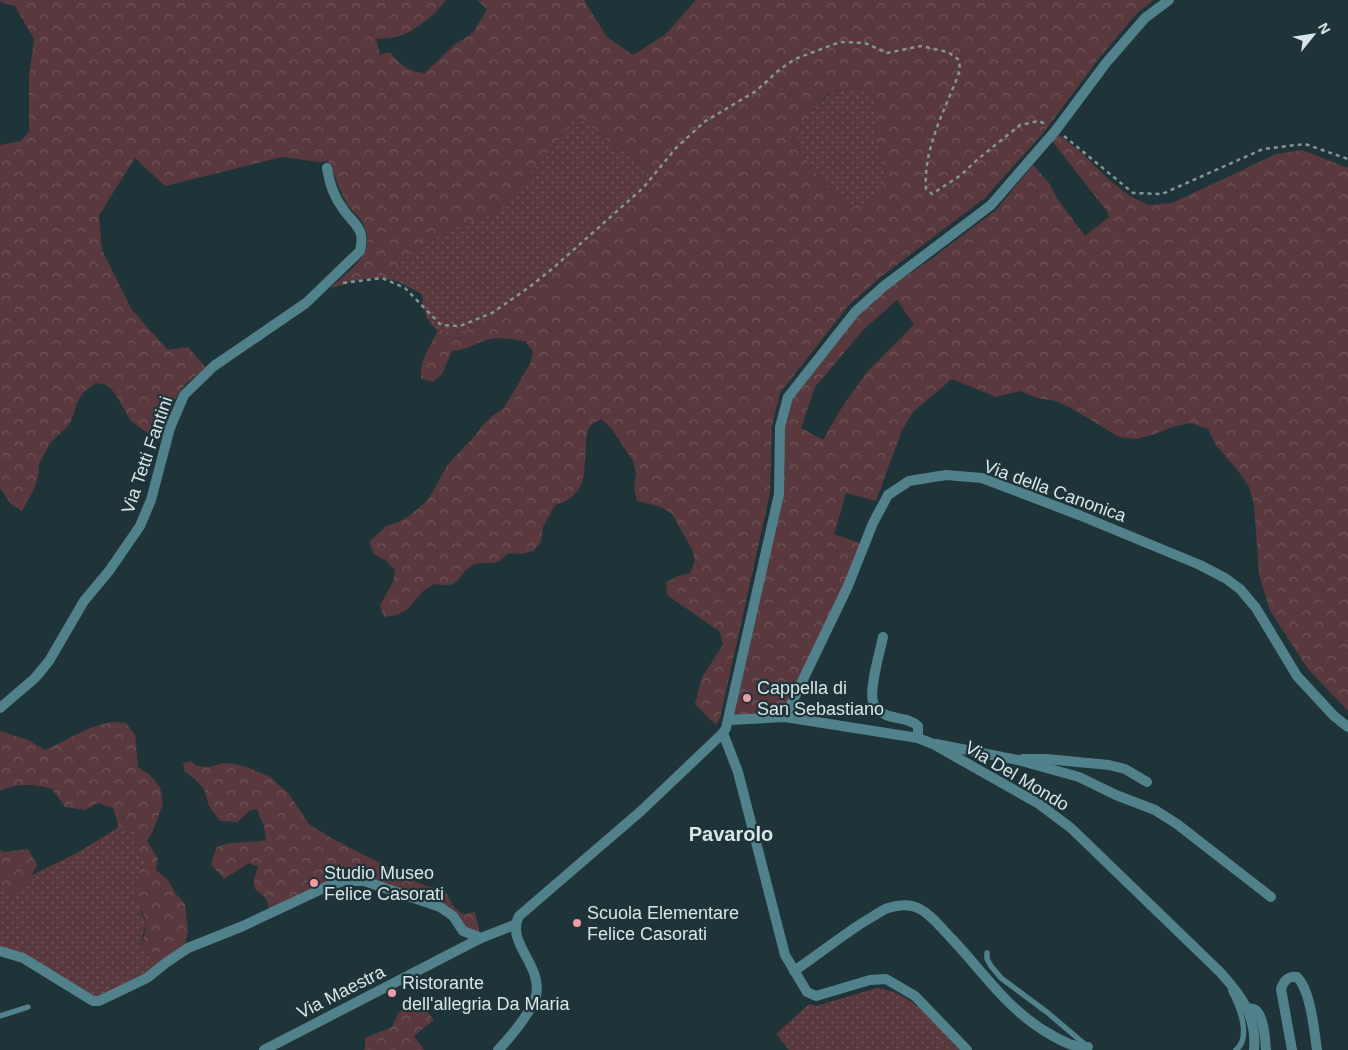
<svg xmlns="http://www.w3.org/2000/svg" width="1348" height="1050" font-family="Arial,sans-serif">
  <style>
    .green { fill: url(#green-dots) }
    .forest { fill: url(#forest-crowns); fill-rule: evenodd }
    .lines { fill: none; stroke-linecap: round; stroke-linejoin: round }
    .path { stroke: #849498; stroke-width: 2.5; stroke-dasharray: 4 4; stroke-linecap: butt }
    .service { stroke: #51818b; stroke-width: 5.5 }
    .minor { stroke: #51818b; stroke-width: 10 }
    .tertiary { stroke: #51818b; stroke-width: 10 }
    .poi-dot { fill: #f49aa6; stroke: #1e3439; stroke-width: 2 }
    .labels { text-anchor: middle; stroke-width: 4.5; stroke-linejoin: round; paint-order: stroke }
    .street-label { font-size: 18px; fill: #d9e5e8; stroke: #1e3439 }
    .poi-label { font-size: 18px; fill: #d9e5e8; stroke: #1e3439; text-anchor: start }
    .quarter-label { font-size: 20px; font-weight: bold; fill: #d9e5e8; stroke: #1e3439 }
  </style>
  <defs>
    <pattern id="green-dots" width="8" height="8" patternUnits="userSpaceOnUse" patternTransform="scale(1.25)"><rect width="8" height="8" fill="#59393d"/><path d="M2 2h.1M6 6h.1" fill="none" stroke="#705659" stroke-width="1.8" stroke-linecap="round"/></pattern>
    <pattern id="forest-crowns" width="20" height="18" patternUnits="userSpaceOnUse" patternTransform="scale(1.25)"><rect width="20" height="18" fill="#59393d"/><path d="M2 6a3 3 0 1 1 6 0M12 15a3 3 0 1 1 6 0" fill="none" stroke="#705659"/></pattern>
  </defs>
  <rect width="100%" height="100%" fill="#1e3439"/>
  <g class="green">
    <path d="M851 88 862 89 878 99 876 139 885 168 882 192 871 202 848 207 812 169 796 141 802 122 830 93Z"/>
    <path d="M574 117 588 123 609 142 642 164 647 174 635 196 613 215 594 221 578 248 546 278 530 282 462 334C455 333 444 333 438 330 426 323 423 307 422 294L399 282 387 279 400 263 416 250 449 230 503 209 559 139Z"/>
    <path d="M119 827 136 830 138 854 146 861 140 870 141 912 147 924 143 933 141 947 151 958 155 968 99 1000 0 950V890L11 895 28 882 32 875 77 853Z"/>
    <path d="M877 988C913 992 936 1025 959 1050H789L776 1034 809 1004 816 1006Z"/>
  </g>
  <g class="forest">
    <path d="M0 0H446C435 15 415 32 396 37 390 38 383 38 376 39L380 55 390 52C399 64 410 73 425 73L454 45 473 33 487 9 477 0H584L607 37 633 55 665 35 696 0H1154L1138 12 1100 57 1044 132 985 198 878 279 848 306 780 393 772 426 770 493 720 718 716 725 695 704 702 677 723 645 720 632 667 595 666 582 678 576 690 573 695 561 692 549 672 514 661 507 637 501 634 488 636 474 633 461 611 428 601 419C598 421 593 423 591 425 587 430 586 438 586 444 584 472 588 496 555 505L543 527 541 541 534 551 521 554 508 553C506 555 502 559 499 561 492 565 480 561 473 565 454 577 463 589 434 584L424 590 408 609 397 615 384 617 380 605 393 582 395 570 386 561 374 554 369 542 386 526 398 522 409 516 428 500 448 464 475 436 482 426 492 416 503 409 530 364 533 351 525 341C515 340 495 336 486 340 472 345 467 350 452 351L442 374 433 382 421 378C421 355 429 350 438 330L462 334 530 282 546 278 578 248 594 221 613 215 635 196 647 174 642 164 609 142 588 123 574 117 559 139 503 209 449 230 416 250 400 263 387 279C362 275 353 283 330 288 350 269 380 252 362 222 358 215 351 210 347 204 339 190 335 175 328 161L319 162 282 157 165 186 135 158 99 215 102 250 132 310 168 350 188 347 206 368C197 375 185 383 179 392 170 408 167 425 159 441L131 421 114 392 107 385 96 383 84 392 77 402 74 414 69 425 50 443 39 465 38 477 34 489 22 511 11 504 0 488V145L21 141 29 131V78L34 39 15 6 0 2ZM851 88 862 89 878 99 876 139 885 168 882 192 871 202 848 207 812 169 796 141 802 122 829 93Z"/>
    <path d="M1057 133 1084 155 1108 179 1130 196 1148 205 1172 203 1276 154 1302 150 1348 168V711L1308 669 1270 611 1259 574 1254 504 1249 487 1239 472 1216 445 1208 429 1191 423 1172 427 1155 434 1137 439 1119 437 1071 408 1055 401 1037 398 1020 391 996 397 952 379 914 411 902 430 876 501 846 493 834 534 862 544 785 714 733 716 773 531 782 427 790 398 837 337 885 287 897 282 927 262 996 210 1033 165 1049 183 1058 200 1085 236 1109 217 1106 210 1052 141ZM897 300 914 325 867 372 842 407 823 440 801 428 815 387 864 329Z"/>
    <path d="M114 722 126 723 135 735 138 767 150 775 160 787 163 804 152 833 147 841 158 859 156 870 168 880 176 894 185 904 188 931 184 949 155 968 151 958 141 947 147 924 137 898V885L140 870 146 861 138 854 136 830 119 827 113 808 98 803 85 810 65 807 52 789C33 784 18 783 0 791V731L28 740 45 750C68 740 88 725 114 722Z"/>
    <path d="M191 761 197 766 210 767 222 763 235 764 247 767 270 777 288 793 309 824 331 838 423 885 436 888 447 894 452 905 462 914 475 912 480 934 464 928 454 914 364 879 269 909 266 898 254 888V879L258 867 249 863 224 879 211 864 217 847C232 840 249 844 266 840L264 826 257 809 249 811 237 822 220 821 209 806 204 789 195 779 185 772 183 763Z"/>
    <path d="M0 849 3 852 28 849 37 865 28 882 11 895 0 890Z"/>
    <path d="M419 1001 434 1020 414 1036 424 1050H364L365 1047V1038L392 1027 399 1012Z"/>
  </g>
  <g class="lines">
    <g class="path">
      <path d="M1064 136 1133 193 1162 194 1263 149 1305 144 1348 159"/>
      <path d="M343 283 382 278 405 288 441 325 460 326 492 313 528 288 552 269 643 188 676 148 704 122 756 91 779 70 795 59 840 42 865 43 887 53 921 46 948 52 959 60 960 70C946 109 923 147 926 189L932 194 961 175 978 159 1020 125 1039 121 1047 125"/>
    </g>
    <g class="service">
      <path d="M987 953V959L991 966 1001 978 1048 1013 1088 1047"/>
      <path d="M1231 991C1239 1006 1252 1037 1236 1050"/>
      <path d="M0 1016 28 1007"/>
    </g>
    <g class="minor">
      <path d="M883 637C880 652 869 688 873 702 875 708 880 712 886 715 896 719 910 718 918 726V738"/>
      <path d="M0 708 35 678 49 661 84 601 109 571 140 526 151 500 170 428 184 395 214 366 306 303 360 251C366 228 354 225 343 209 334 197 329 182 327 168"/>
      <path d="M785 717 848 586 873 523 888 495 909 481 946 475 982 478 1079 515 1200 565 1225 578 1240 589 1256 608 1297 676 1334 716 1348 727"/>
      <path d="M729 720 785 717 918 738 933 744 1039 804 1071 828 1220 972C1241 995 1257 1016 1254 1050"/>
      <path d="M723 733 738 772 785 955 807 992 816 996 870 980 886 979 915 996 967 1050"/>
      <path d="M936 744 1018 760 1079 777 1116 795 1155 810 1177 824 1271 897"/>
      <path d="M1023 759H1046L1109 765 1125 769 1147 782"/>
      <path d="M0 951 23 958 93 1001H99L147 978 167 962 188 948 243 926 328 886 344 881H364L440 907 453 916 463 931 481 938"/>
      <path d="M794 971C820 954 844 933 872 917 877 914 882 910 888 908 897 905 909 904 918 908 931 914 942 929 952 939 985 974 1009 1012 1053 1036 1064 1042 1075 1048 1088 1047"/>
      <path d="M1248 1009C1264 1005 1265 1039 1266 1050"/>
      <path d="M264 1050 481 938 514 925"/>
      <path d="M1292 1050 1281 989C1284 980 1288 976 1297 977 1311 991 1314 1030 1317 1050"/>
    </g>
    <path class="tertiary" d="M498 1050C509 1039 532 1011 536 996 543 965 505 942 519 916L641 811 723 733 726 728 779 494 780 427 788 397 855 312 884 286 991 205 1056 130 1106 63 1145 18 1169 0"/>
  </g>
  <g class="poi-dot">
    <circle cx="747" cy="698" r="5"/>
    <circle cx="314" cy="883" r="5"/>
    <circle cx="577" cy="923" r="5"/>
    <circle cx="392" cy="993" r="5"/>
  </g>
  <g class="labels">
    <g class="street-label">
      <text transform="translate(147 455) rotate(-71)" y="6">Via Tetti Fantini</text>
      <text transform="translate(1055 491) rotate(20)" y="6">Via della Canonica</text>
      <text transform="translate(1017 776) rotate(31)" y="6">Via Del Mondo</text>
      <text transform="translate(341 992) rotate(-27)" y="6">Via Maestra</text>
    </g>
    <g class="poi-label">
      <text x="757" y="694">Cappella di<tspan x="757" dy="21">San Sebastiano</tspan></text>
      <text x="324" y="879">Studio Museo<tspan x="324" dy="21">Felice Casorati</tspan></text>
      <text x="587" y="919">Scuola Elementare<tspan x="587" dy="21">Felice Casorati</tspan></text>
      <text x="402" y="989">Ristorante<tspan x="402" dy="21">dell'allegria Da Maria</tspan></text>
    </g>
    <g class="quarter-label">
      <text x="731" y="841">Pavarolo</text>
    </g>
  </g>
  <g transform="translate(1313 35) rotate(60)" stroke="#1e3439" stroke-width="4" paint-order="stroke">
  <path d="M0-4L9 19L0 12L-9 19Z" fill="#d9e5e8"/>
  <text y="-8" font-size="14" font-weight="bold" text-anchor="middle" fill="#d9e5e8">N</text>
  </g>
</svg>
